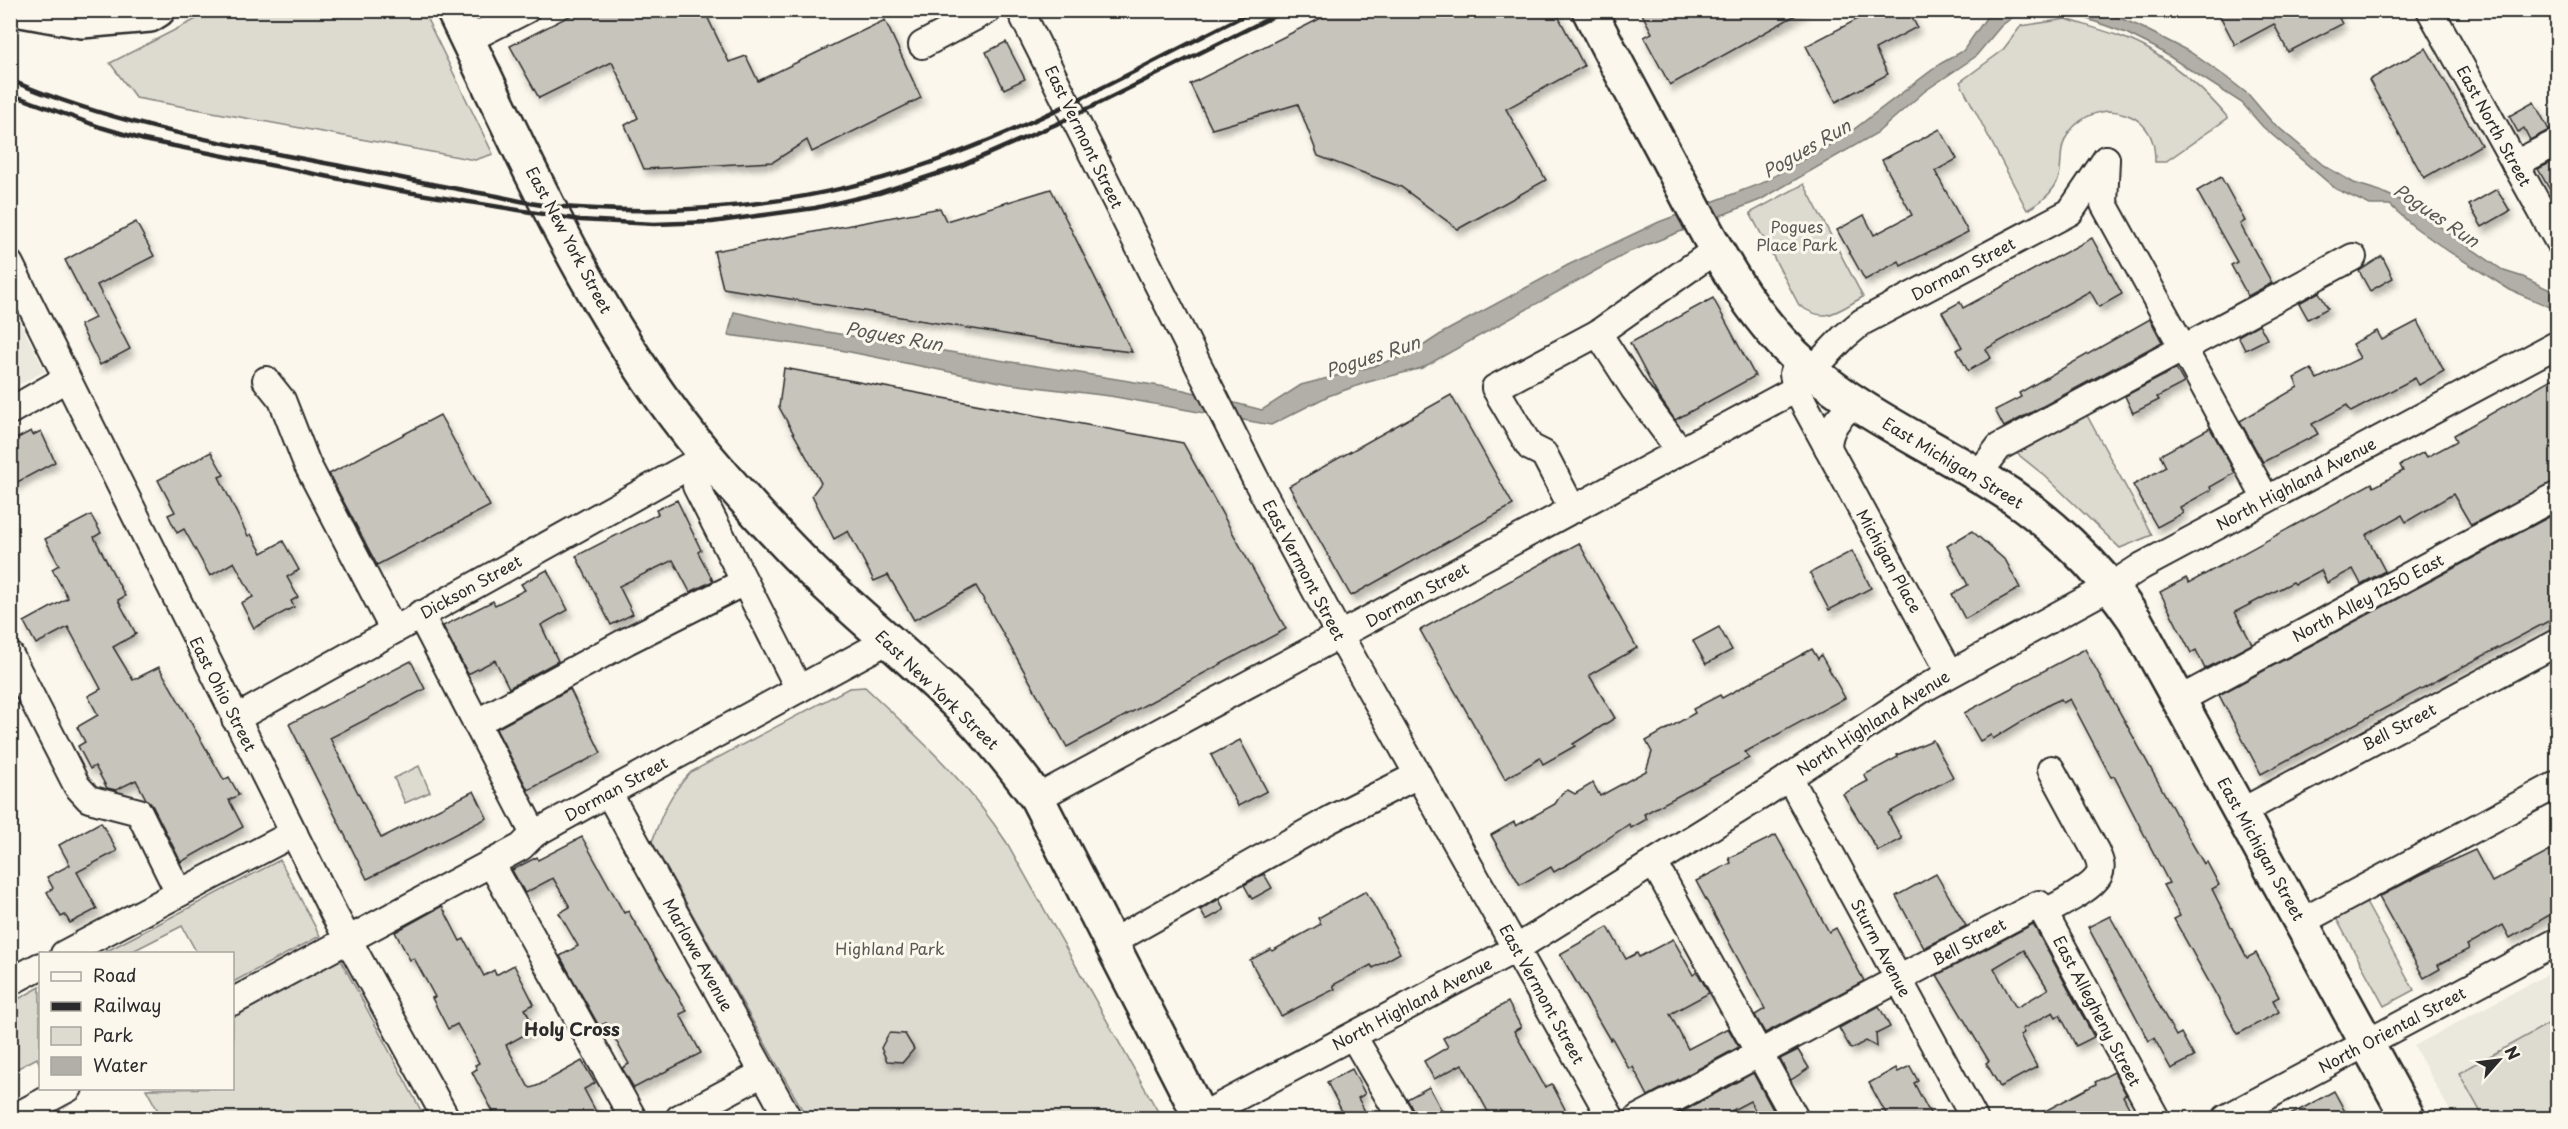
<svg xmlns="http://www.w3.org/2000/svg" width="2568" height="1129" font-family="'Playpen Sans',sans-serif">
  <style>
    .built { fill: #ebe8de }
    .green { fill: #dddad0; stroke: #84827e; stroke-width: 1.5 }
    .water { fill: #b1afa7; stroke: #7b7a75; stroke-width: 1.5 }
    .building { fill: #c7c4bc; stroke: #2b2b2b; stroke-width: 1.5; fill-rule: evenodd; filter: url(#shadow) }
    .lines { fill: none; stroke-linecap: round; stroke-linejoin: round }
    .minor-casing { stroke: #2b2b2b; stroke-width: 30 }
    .major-casing { stroke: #2b2b2b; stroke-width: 38 }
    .minor { stroke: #fbf7ec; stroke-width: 26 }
    .major { stroke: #fbf7ec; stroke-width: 33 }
    .rail { stroke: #2b2b2b; stroke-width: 4.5 }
    .labels { text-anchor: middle; stroke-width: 6; stroke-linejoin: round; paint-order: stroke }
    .street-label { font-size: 16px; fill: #2b2b2b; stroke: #fbf7ec }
    .park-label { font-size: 16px; fill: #585754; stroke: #fbf7ec }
    .water-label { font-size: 18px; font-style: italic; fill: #5a5956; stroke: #fbf7ec }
    .neighbourhood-label { font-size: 18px; font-weight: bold; fill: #2b2b2b; stroke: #fbf7ec }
  </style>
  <defs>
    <filter id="shadow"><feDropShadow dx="3.5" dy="6" stdDeviation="3" flood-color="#0004"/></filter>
  </defs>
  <rect width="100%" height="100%" fill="#fbf7ec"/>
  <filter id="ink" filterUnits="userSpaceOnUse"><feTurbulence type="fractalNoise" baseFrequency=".0167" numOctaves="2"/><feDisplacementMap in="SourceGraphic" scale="12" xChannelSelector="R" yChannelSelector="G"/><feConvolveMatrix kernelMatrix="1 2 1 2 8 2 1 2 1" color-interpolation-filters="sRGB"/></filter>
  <g filter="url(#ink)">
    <g class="built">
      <path d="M10 302 45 371 11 389H10Z"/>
      <path d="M2557 969V1118H2454L2414 1046Z"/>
    </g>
    <g class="green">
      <path d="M212 11H423L493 154 475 160 136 98 110 63Z"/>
      <path d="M2066 19C2093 28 2123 35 2148 49 2178 68 2206 91 2228 118L2165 162H2155C2155 148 2153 135 2142 124 2134 116 2120 111 2108 111 2089 112 2069 125 2063 145 2059 159 2063 173 2055 186 2048 197 2039 203 2027 210L1960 82 2002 51 2021 26Z"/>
      <path d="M1804 184 1863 297C1837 311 1826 325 1799 305L1750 213Z"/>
      <path d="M2084 410 2152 535 2120 548 2045 476 2010 448Z"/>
      <path d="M865 687C919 738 966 780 1007 843L1161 1117 807 1118 652 842C662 813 669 795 691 772L849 688Z"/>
      <path d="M419 766 430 792 405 803 394 778Z"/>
      <path d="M280 860 320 936 233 982 232 954 197 953 182 926 129 953H103Z"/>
      <path d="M2364 899 2414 990 2384 1006 2335 916Z"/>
      <path d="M337 953 425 1118H162L146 1089 232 1088 233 1009Z"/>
      <path d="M40 987V1065L37 1058 11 1072V1003Z"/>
      <path d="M2557 1019V1118H2484L2459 1073Z"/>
    </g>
    <path class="water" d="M1994 10 2102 11 2139 26 2190 52 2226 77 2249 95 2271 121 2323 165 2354 183 2380 191 2404 202 2504 271 2523 277 2552 291 2555 309 2510 290 2448 251 2413 226 2390 205H2370L2336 189 2263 127 2242 103 2156 48 2126 33 2082 17 2031 14 2013 17 2001 26 1975 57 1925 91 1877 133 1760 200 1629 252 1422 368 1368 382 1328 396 1271 425 1110 396 1010 384 840 350 728 335 734 312 815 330 1184 390 1262 410 1301 385 1374 366 1412 353 1444 332 1568 265 1659 222 1762 183 1845 136 1940 64 1963 51 1988 15Z"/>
    <g class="building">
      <path d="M581 10H704L729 62 746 56 758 81 885 20 921 98 812 152 807 140 773 162 644 169 625 125 638 118 612 62 539 98 510 46Z"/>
      <path d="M1337 10H1555L1584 66 1506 109 1546 180 1458 229 1401 187 1318 156 1298 104 1212 129 1190 84Z"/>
      <path d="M1640 10H1805L1670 85 1644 37 1652 33Z"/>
      <path d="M1856 10H1908L1917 27 1875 49 1888 74 1836 102 1806 46 1860 18Z"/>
      <path d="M2217 10H2335L2342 24 2288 52 2274 24 2235 45Z"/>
      <path d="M1006 42 1025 79 1004 89 986 52Z"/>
      <path d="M2426 48 2481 145 2424 178 2369 80Z"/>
      <path d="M2534 102 2549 130 2530 140 2524 128 2518 132 2509 116Z"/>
      <path d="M1940 129 1957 159 1935 171 1968 232 1901 266 1899 261 1865 280 1837 230 1864 215 1874 235 1912 215 1882 160Z"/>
      <path d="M2558 159V204L2538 169Z"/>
      <path d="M2221 177 2245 221 2240 224 2272 283 2248 296 2231 265 2237 262 2197 191Z"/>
      <path d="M1051 189 1132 352 1072 345 723 288 714 251 940 208 946 221Z"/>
      <path d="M2497 189 2510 211 2482 227 2469 205Z"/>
      <path d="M136 222 154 256 97 285 130 349 100 365 80 325 95 318 65 260Z"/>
      <path d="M2092 238 2122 294 2099 307 2090 291 1986 349 1991 358 1968 371 1957 350 1962 347 1942 312 1960 302 1963 308Z"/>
      <path d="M2382 256 2393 278 2370 291 2359 271Z"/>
      <path d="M2319 292 2328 308 2308 319 2299 303Z"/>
      <path d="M1713 298 1755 376 1675 420 1657 394 1630 343Z"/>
      <path d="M2150 319 2162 342 2004 427 1995 410 2021 397 2019 393Z"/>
      <path d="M2418 321 2444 371 2419 385 2415 378 2351 412 2347 405 2312 424 2318 434 2263 462 2240 421 2298 387 2294 378 2311 369 2317 379 2360 358 2352 344 2377 331 2382 340Z"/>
      <path d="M2259 324 2267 339 2245 350 2238 336Z"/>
      <path d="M784 368 1183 443 1286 629 1067 747 976 586 914 620 888 575 874 581 848 531 834 539 812 495 821 483 779 407Z"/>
      <path d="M2176 369 2184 383 2157 397 2159 400 2133 413 2125 396Z"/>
      <path d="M2558 375V480L2471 525 2453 494 2406 522 2402 515 2366 535 2385 571 2361 584 2353 569 2327 583 2321 570 2295 584 2293 582 2235 612 2252 644 2205 669 2196 650 2191 653 2160 592 2186 578 2189 583 2372 483 2374 487 2403 471 2400 465 2424 452 2427 457 2457 441 2454 435Z"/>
      <path d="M1451 395 1513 505 1351 596 1289 486Z"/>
      <path d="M440 415 490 506 377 565 329 474Z"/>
      <path d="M2210 428 2235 473 2210 487 2211 490 2180 507 2183 513 2157 527 2133 485 2166 467 2160 455Z"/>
      <path d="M31 431 33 435 41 431 55 462 10 486V442Z"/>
      <path d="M211 452 224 475 219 477 248 536 251 534 262 553 283 541 299 570 287 577 298 597 291 601 294 607 254 628 241 603 253 597 234 562 210 576 184 529 177 533 168 515 175 512 158 480Z"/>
      <path d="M677 500 701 550 698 552 713 581 690 592 673 560 619 586 633 614 611 625 576 556 658 514 656 510Z"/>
      <path d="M2558 512V616L2261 774 2219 695Z"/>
      <path d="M91 515 101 533 94 537 125 596 118 600 136 634 113 647 133 680 159 667 224 780 229 777 239 795 229 800 243 827 181 862 152 805 146 799 136 780 116 790 107 788 95 766 90 769 78 746 85 742 77 727 98 715 88 696 101 689 68 627 36 644 24 622 68 598 52 569 59 565 45 539Z"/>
      <path d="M1972 531 2006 561 2020 588 1965 619 1952 594 1968 585 1947 546Z"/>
      <path d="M1579 543 1637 648 1589 675 1615 718 1573 744 1575 746 1543 764 1540 758 1505 779 1420 630Z"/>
      <path d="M1852 551 1871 588 1829 610 1810 573Z"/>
      <path d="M547 570 568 610 541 625 558 661 509 688 495 660 468 674 443 626 493 601 495 605 525 590 521 584Z"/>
      <path d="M1719 627 1732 650 1706 664 1693 641Z"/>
      <path d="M1812 649 1818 659 1821 655 1845 698 1745 752 1749 758 1644 814 1647 819 1631 828 1629 824 1579 858 1554 872 1551 867 1520 885 1491 835 1514 822 1516 826 1555 804 1562 793 1568 790 1575 794 1593 783 1600 796 1646 771 1652 752 1646 741 1695 713 1693 709 1720 695 1722 698Z"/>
      <path d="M2085 649 2190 840 2204 864 2207 862 2219 885 2212 889 2247 958 2256 953 2279 997 2273 1000 2279 1012 2238 1034 2174 919 2180 916 2163 885 2169 883 2114 776 2111 777 2070 699 2063 703 2061 699 2050 704 1993 739 1991 735 1980 741 1964 713Z"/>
      <path d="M411 661 425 689 330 738 381 838 474 791 487 818 367 879 289 724Z"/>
      <path d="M570 689 601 753 528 790 496 729Z"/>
      <path d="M1240 740 1267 791 1238 806 1211 755Z"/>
      <path d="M1933 740 1953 777 1888 813 1902 839 1878 851 1843 794 1868 781 1864 775 1898 757 1897 755Z"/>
      <path d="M101 822 117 851 77 872 97 909 70 923 65 915 61 917 47 892 53 888 47 877 70 865 59 845Z"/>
      <path d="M1776 835 1829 932 1836 928 1864 981 1765 1033 1755 1015 1765 1009 1696 881 1731 863 1729 858Z"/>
      <path d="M582 837 624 913 628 911 687 1011 680 1014 701 1053 634 1088 622 1068 629 1064 606 1023 599 1026 560 956 578 946 559 913 570 907 553 878 525 893 512 870 537 857 538 860Z"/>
      <path d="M2558 847V910L2510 938 2503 925 2467 945 2469 949 2438 965 2440 969 2424 978 2379 897 2422 874 2475 850 2492 882Z"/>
      <path d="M1264 874 1272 888 1252 899 1244 885Z"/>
      <path d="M1936 874 1966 926 1924 948 1896 896Z"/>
      <path d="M1366 891 1400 953 1373 968 1371 965 1333 985 1335 989 1281 1016 1250 960 1271 949 1272 951 1321 924 1318 918Z"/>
      <path d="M1219 899 1224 910 1206 920 1200 910Z"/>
      <path d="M442 906 460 941 464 939 484 976 494 970 496 975 514 965 534 1004 525 1009 535 1029 506 1045 528 1086 531 1088 539 1085 582 1061 595 1083 584 1089 600 1119H497L472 1072 477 1069 475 1065 479 1063 457 1024 448 1029 432 998 435 997 414 958 410 960 395 932Z"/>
      <path d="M2110 916 2176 1036 2181 1033 2194 1057 2171 1069 2154 1038 2149 1041 2088 927Z"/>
      <path d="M2033 924 2094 1037 2076 1046 2060 1015 2056 1017 2053 1012 2022 1029 2024 1033 2020 1035 2037 1067 2000 1087 1986 1063 1989 1061 1937 975ZM2024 950 2048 989 2018 1007 2015 1006 1994 968Z"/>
      <path d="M1608 927 1626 959 1637 953 1639 957 1673 939 1693 975 1697 972 1709 993 1670 1014 1688 1049 1728 1028 1739 1047 1648 1096 1633 1067 1629 1069 1612 1038 1610 1040 1560 954Z"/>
      <path d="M1508 1002 1521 1027 1514 1031 1545 1087 1552 1084 1570 1119H1492L1462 1064 1434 1079 1424 1061 1448 1047 1443 1038Z"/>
      <path d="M1879 1006 1890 1027 1876 1034 1877 1047 1866 1041 1851 1049 1839 1028Z"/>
      <path d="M889 1033 905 1034 914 1049 903 1062 887 1061 881 1048Z"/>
      <path d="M1798 1050 1809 1068 1791 1080 1780 1059Z"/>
      <path d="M1910 1066 1918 1081 1914 1083 1933 1119H1889L1869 1083 1896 1068 1898 1072Z"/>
      <path d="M1352 1069 1365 1094 1358 1098 1369 1119H1346L1327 1082Z"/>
      <path d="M2114 1072 2126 1094 2123 1096 2135 1119H2030L2096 1084 2095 1082Z"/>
      <path d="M1753 1073 1778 1119H1760L1750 1101 1716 1119H1669Z"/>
      <path d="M1429 1087 1442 1111 1429 1119H1418L1407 1099Z"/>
      <path d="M2334 1091 2349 1119H2283Z"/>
    </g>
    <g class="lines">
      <g class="minor-casing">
        <g id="minor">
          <path d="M1020 10 1255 478 1340 636 1611 1118"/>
          <path d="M2430 10 2558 241"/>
          <path d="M467 40 526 10"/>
          <path d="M922 45 988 10"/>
          <path d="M2106 159 2104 204 2266 499"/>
          <path d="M2515 164 2558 142"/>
          <path d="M10 264 334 914 446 1118"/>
          <path d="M1811 371 1844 337 1862 322 2070 212 2106 159"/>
          <path d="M1793 374 1796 389 1950 673"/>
          <path d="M266 380 282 400 307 464 393 629"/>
          <path d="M10 411 66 379"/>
          <path d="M1828 448C1828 428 1840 414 1856 404"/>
          <path d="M1680 451 1634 389 1598 333 1717 249"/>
          <path d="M707 456 696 486 799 689"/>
          <path d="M1978 475 1999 447 2353 257"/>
          <path d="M1573 510 1544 454 1530 447 1495 388 1598 333"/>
          <path d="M420 614 534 834"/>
          <path d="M10 655 77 786 89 799 139 812 179 893"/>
          <path d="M2179 700 2558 495"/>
          <path d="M235 719 707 456"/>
          <path d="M476 723 627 641 744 582"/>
          <path d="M1789 777 1974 1118"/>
          <path d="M608 792 788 1118"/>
          <path d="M1037 798 1796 389"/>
          <path d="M2241 812 2558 642"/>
          <path d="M491 863 633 1118"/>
          <path d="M1654 863 1795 1118"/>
          <path d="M2044 913C2058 905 2092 889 2099 875 2103 867 2099 859 2096 852L2051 769"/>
          <path d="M2301 922 2558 784"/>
          <path d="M1112 942 1331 819 1418 775"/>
          <path d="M64 954 294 833"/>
          <path d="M10 982 40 966"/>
          <path d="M232 1002 521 847 534 834 595 800 887 641"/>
          <path d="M1353 1036 1401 1118"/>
          <path d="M13 1118 69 1088"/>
          <path d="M679 1118 763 1073"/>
          <path d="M1198 1118 1517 948 1767 792 1921 690 2111 586 2142 566 2558 344"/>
          <path d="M1638 1118 2039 904 2156 1118"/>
          <path d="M2226 1118 2558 941"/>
        </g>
      </g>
      <g class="major-casing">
        <g id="major">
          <path d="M21 10 82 21 150 15 158 10"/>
          <path d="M453 10C526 160 597 327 706 455 740 495 776 535 813 572 867 624 926 670 977 724 999 748 1018 772 1037 798L1201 1118"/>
          <path d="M1589 10C1615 62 1643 112 1670 163 1707 233 1744 312 1805 365 1860 413 1927 443 1988 481 2045 515 2098 565 2135 620L2408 1118"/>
        </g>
      </g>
      <use href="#minor" class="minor"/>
      <use href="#major" class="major"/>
      <g class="rail">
        <path d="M10 80C117 126 232 145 345 167 394 176 443 187 492 195 511 199 531 204 550 206 687 218 826 204 954 154 1058 115 1156 59 1255 10"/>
        <path d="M10 94 100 127 144 140 395 190 580 220 654 224 712 222 815 208 879 193 958 167 1059 123 1286 10"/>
      </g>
    </g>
  </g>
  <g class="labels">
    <g class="street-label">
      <text transform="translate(2494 126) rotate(61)" y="6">East North Street</text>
      <text transform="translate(1084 137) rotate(64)" y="6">East Vermont Street</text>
      <text transform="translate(569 240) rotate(62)" y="6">East New York Street</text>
      <text transform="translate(1963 269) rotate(-28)" y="6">Dorman Street</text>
      <text transform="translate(1953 463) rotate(31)" y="6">East Michigan Street</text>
      <text transform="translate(2296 484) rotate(-28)" y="6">North Highland Avenue</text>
      <text transform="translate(1889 561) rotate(61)" y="6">Michigan Place</text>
      <text transform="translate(1304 570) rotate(62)" y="6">East Vermont Street</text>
      <text transform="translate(471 587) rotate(-29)" y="6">Dickson Street</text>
      <text transform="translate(1417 595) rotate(-29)" y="6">Dorman Street</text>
      <text transform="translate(2368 598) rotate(-28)" y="6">North Alley 1250 East</text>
      <text transform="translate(937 690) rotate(44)" y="6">East New York Street</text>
      <text transform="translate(223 694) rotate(63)" y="6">East Ohio Street</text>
      <text transform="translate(1873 723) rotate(-33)" y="6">North Highland Avenue</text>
      <text transform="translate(2399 727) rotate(-28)" y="6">Bell Street</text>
      <text transform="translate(616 789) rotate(-29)" y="6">Dorman Street</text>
      <text transform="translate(2261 849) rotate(61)" y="6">East Michigan Street</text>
      <text transform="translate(1969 942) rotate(-28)" y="6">Bell Street</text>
      <text transform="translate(1881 948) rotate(62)" y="6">Sturm Avenue</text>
      <text transform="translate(698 955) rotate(61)" y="6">Marlowe Avenue</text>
      <text transform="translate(1542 994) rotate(61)" y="6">East Vermont Street</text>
      <text transform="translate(1412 1004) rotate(-28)" y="6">North Highland Avenue</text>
      <text transform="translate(2097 1011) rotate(62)" y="6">East Allegheny Street</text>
      <text transform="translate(2392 1030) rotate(-28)" y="6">North Oriental Street</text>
    </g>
    <g class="park-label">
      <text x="1797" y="233">Pogues<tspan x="1797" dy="18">Place Park</tspan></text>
      <text x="890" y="955">Highland Park</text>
    </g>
    <g class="water-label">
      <text transform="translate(1807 149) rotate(-30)" y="6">Pogues Run</text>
      <text transform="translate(2436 216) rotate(34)" y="6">Pogues Run</text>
      <text transform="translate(894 337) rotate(10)" y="6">Pogues Run</text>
      <text transform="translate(1373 357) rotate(-18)" y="6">Pogues Run</text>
    </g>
    <g class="neighbourhood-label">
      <text x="572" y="1036">Holy Cross</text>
    </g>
  </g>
  <rect width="2568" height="1129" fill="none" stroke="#fbf7ec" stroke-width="36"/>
  <rect x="18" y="18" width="2532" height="1093" fill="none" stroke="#2b2b2b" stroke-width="2" filter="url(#ink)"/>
  <rect x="39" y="952" width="195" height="138" fill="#fbf7ec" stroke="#a8a59f" stroke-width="1.5"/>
  <rect x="51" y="972" width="30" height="9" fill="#fbf7ec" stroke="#a8a59f" stroke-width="1.5"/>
  <text x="93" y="982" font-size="18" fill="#2b2b2b">Road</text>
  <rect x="51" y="1002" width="30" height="9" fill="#2b2b2b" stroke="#a8a59f" stroke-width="1.5"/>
  <text x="93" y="1012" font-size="18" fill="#2b2b2b">Railway</text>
  <rect x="51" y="1027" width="30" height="18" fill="#dddad0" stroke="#a8a59f" stroke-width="1.5"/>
  <text x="93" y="1042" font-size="18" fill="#2b2b2b">Park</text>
  <rect x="51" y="1057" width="30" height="18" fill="#b1afa7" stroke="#a8a59f" stroke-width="1.5"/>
  <text x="93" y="1072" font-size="18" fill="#2b2b2b">Water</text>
  <g transform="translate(2499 1060) rotate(62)" stroke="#fbf7ec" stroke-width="4.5" paint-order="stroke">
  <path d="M0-4.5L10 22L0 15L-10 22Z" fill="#2b2b2b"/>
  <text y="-9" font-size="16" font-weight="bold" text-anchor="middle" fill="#2b2b2b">N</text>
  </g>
</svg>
